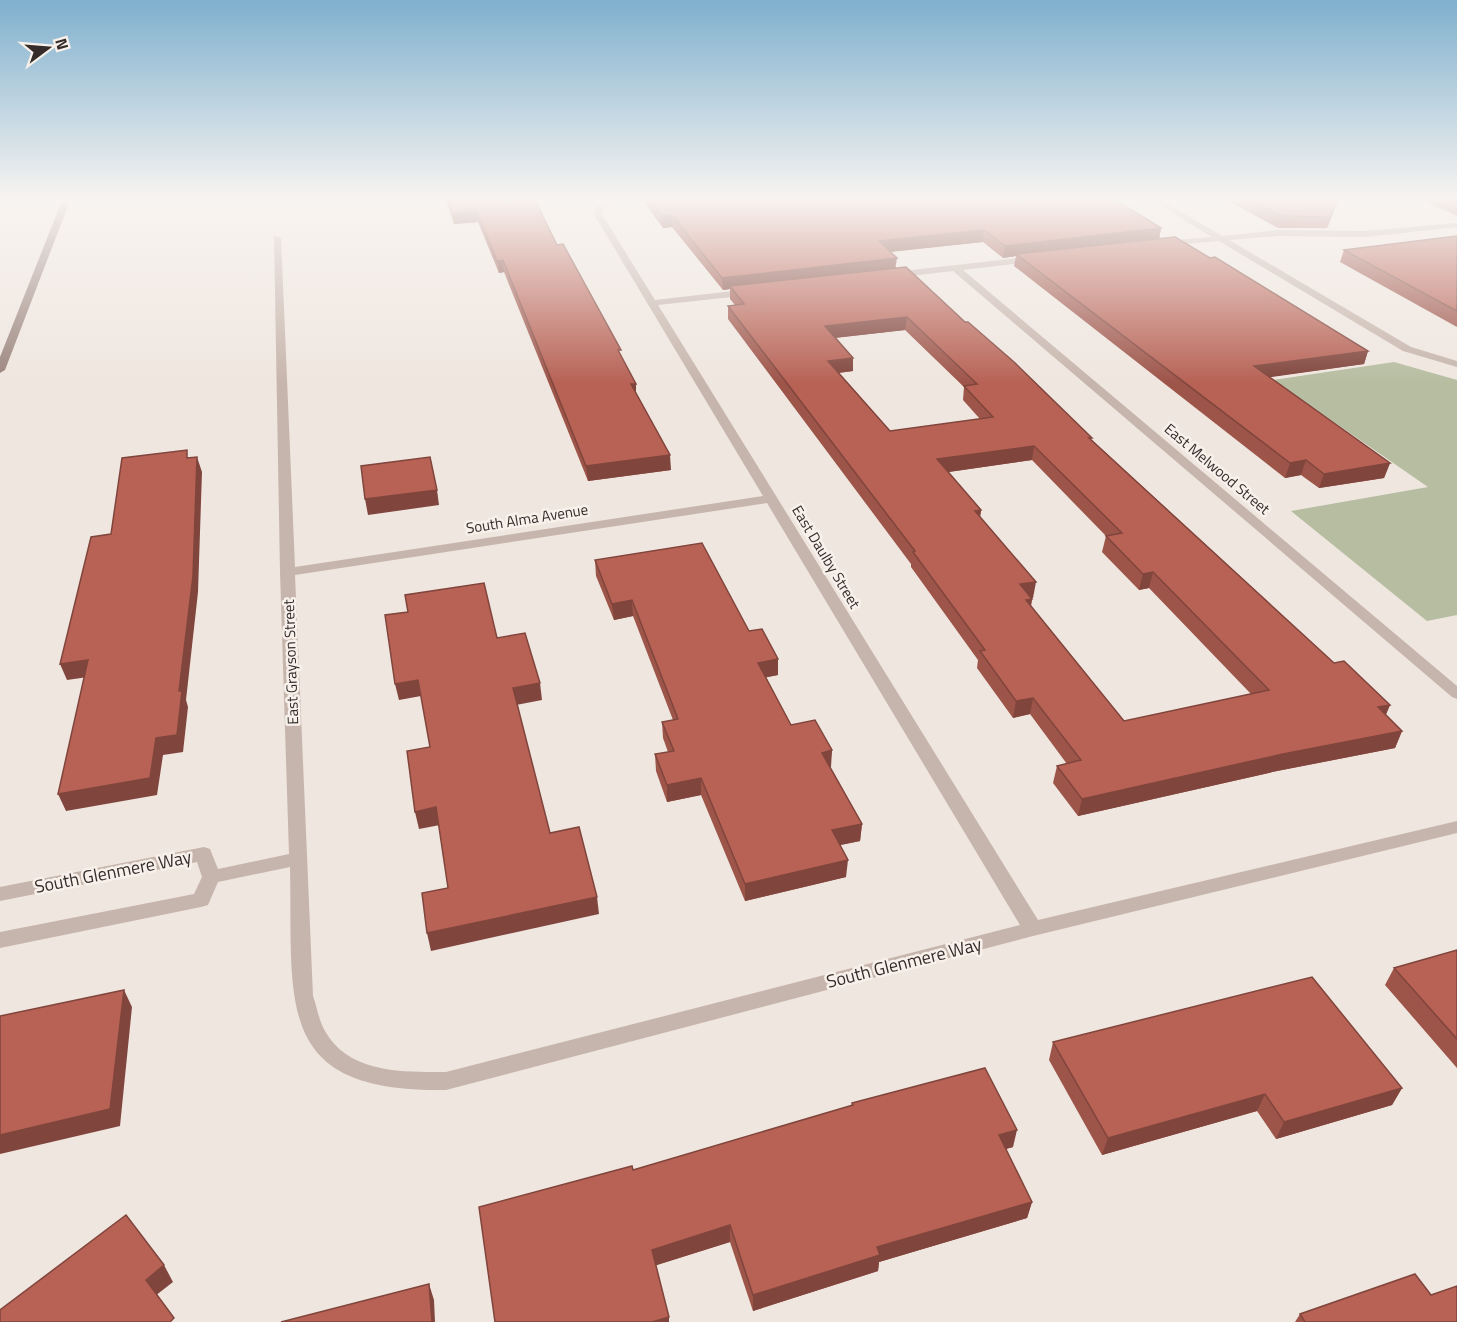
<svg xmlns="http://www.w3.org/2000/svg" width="1457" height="1322" font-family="'Titillium Web',sans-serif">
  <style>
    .green { fill: #b6bda0 }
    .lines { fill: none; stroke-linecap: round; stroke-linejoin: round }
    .minor { fill: #c6b5ac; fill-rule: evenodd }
    .secondary { fill: #9a847d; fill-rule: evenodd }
    .wall { fill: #9d5449; fill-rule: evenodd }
    .shaded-wall { fill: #80453c }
    .building { fill: #b76255; stroke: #80453c; stroke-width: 1.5; fill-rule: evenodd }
    .labels { text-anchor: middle; stroke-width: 5; stroke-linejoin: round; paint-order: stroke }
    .street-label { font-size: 15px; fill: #352c2a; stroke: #f8f0ea }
    .near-street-label { font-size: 18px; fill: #352c2a; stroke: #f8f0ea }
  </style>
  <rect width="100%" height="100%" fill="#efe6df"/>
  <path class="green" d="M1394 362 1457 380V615L1427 621 1291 511 1428 487 1273 380Z"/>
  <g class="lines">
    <g class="minor">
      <path d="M609 198H621L603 210V216L655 300 750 289 755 292 750 295 658 305 1038 920 1457 821V833L1033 936 446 1090C272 1093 293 1003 290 867L218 882 208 905 201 907 0 948V932L194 894 202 877 197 862 0 901V887L204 847 210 849 218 869 289 854 280 572 274 236 281 238 295 567 763 496 595 216 596 207ZM767 503 1020 925 446 1072C404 1072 349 1074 325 1031 319 1021 317 1007 313 996L295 575Z"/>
      <path d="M1148 198H1158L1222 236 1278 230 1366 231 1457 223V227L1366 237 1278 236 1229 240 1411 347 1457 361V367L1403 351 1219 241 1161 246 1160 244 1164 241 1212 237Z"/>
      <path d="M1036 256 1040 259 1039 261 963 270 1457 686V699L1452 697 953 271 893 278 888 275 893 272Z"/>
    </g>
    <path class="secondary" d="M63 198H71L5 370 0 373V357Z"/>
  </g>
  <g class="wall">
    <path d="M445 198H534L557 245 621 356 636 393 671 470 588 481 504 272 499 273 478 222 454 224Z"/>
    <path d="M641 198H1113L1161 228 1159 238 1210 258 1368 351 1364 364 1269 377 1390 463 1384 478 1319 488 1301 475 1285 478 1014 266 1016 256 1003 258 983 242 890 252 896 268 1092 440 1334 663 1390 705 1385 715 1402 731 1395 748 1277 771 1078 816 1053 783 1057 766 1067 764 1030 714 1013 718 977 668 978 660 911 567V564L728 319V306L735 305 730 299V289L723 290 672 227 663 228ZM905 330 964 387 963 400 980 419 890 431 839 373 853 371 835 338ZM1032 460 1106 536 1102 552 1139 590 1149 588 1251 694 1124 721 1031 607 1032 599 1031 598H1033L980 517 981 510 948 472Z"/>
    <path d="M1223 198H1339L1327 228H1278Z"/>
    <path d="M1418 198H1457V216Z"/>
    <path d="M1457 236V327L1340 262 1344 250Z"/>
    <path d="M595 560 749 631 778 675 766 677 791 725 832 750 830 767 862 824 860 841 840 845 846 877 745 901 701 795 667 802 656 771 655 754 668 752 663 738 662 722 673 720 633 616 614 620 596 576Z"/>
    <path d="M1457 950V1068L1385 985 1394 968Z"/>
    <path d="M1053 1042 1402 1088 1392 1105 1276 1139 1257 1111 1102 1155 1049 1060Z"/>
    <path d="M852 1103 1013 1147 1006 1149 1032 1202 1027 1218 879 1262 878 1271 753 1311 730 1242 656 1265 669 1317V1322H495L633 1170 851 1106Z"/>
    <path d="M1431 1295 1457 1322H1295L1300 1314Z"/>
  </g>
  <g class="shaded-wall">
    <path d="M1338 198H1339L1327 228 1330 217Z"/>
    <path d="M476 210 478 222 454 224 452 213Z"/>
    <path d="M672 215V227L663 228V216Z"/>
    <path d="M1161 228 1159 240 1016 254V256L1003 258 1005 246Z"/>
    <path d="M984 230 983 242 878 253 879 241Z"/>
    <path d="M897 258 895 270 730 286V289L723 290 722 278Z"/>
    <path d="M503 260 504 272 499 273 497 261Z"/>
    <path d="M907 317 905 330 824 339 825 326Z"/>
    <path d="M1368 351 1364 364 1250 380 1254 366Z"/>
    <path d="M853 358V371L828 374V361Z"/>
    <path d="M631 384H636V398Z"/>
    <path d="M1034 446 1032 460 935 474 937 459Z"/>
    <path d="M670 455 671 470 588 481 586 466Z"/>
    <path d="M197 457 202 472 198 592 186 700 188 707 183 752 163 755 157 795 66 811 58 794 156 738 179 691Z"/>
    <path d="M1306 460 1301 475 1285 478 1290 463Z"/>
    <path d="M1390 463 1384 478 1319 488 1324 474Z"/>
    <path d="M437 490 439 505 368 515 365 499Z"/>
    <path d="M981 510 979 525 975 511Z"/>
    <path d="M1153 572 1149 588 1139 590 1143 574Z"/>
    <path d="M1036 582 1033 598 1017 600 1020 584Z"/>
    <path d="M1032 599 1029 615 1026 600Z"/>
    <path d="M632 600 633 616 614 620 612 604Z"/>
    <path d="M778 659V675L758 679V663Z"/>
    <path d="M88 660 95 676 67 680 60 664Z"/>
    <path d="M418 680 421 696 399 700 395 684Z"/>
    <path d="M540 683 542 700 516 705 513 688Z"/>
    <path d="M1033 698 1030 714 1013 718 1016 701Z"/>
    <path d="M1390 705 1383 722 1378 707Z"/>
    <path d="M1402 731 1395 748 1277 771 1078 816 1082 799 1283 754Z"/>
    <path d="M832 750 831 767 821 769 822 753Z"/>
    <path d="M701 778V795L667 802V785Z"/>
    <path d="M436 807 440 825 419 829 415 812Z"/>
    <path d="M862 824 860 841 831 847 832 830Z"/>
    <path d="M848 860 846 877 745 901V884Z"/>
    <path d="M597 897 599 914 431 951 427 933Z"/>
    <path d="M124 990 132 1007 120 1126 0 1154V1135Z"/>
    <path d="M1402 1088 1392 1105 1276 1139 1284 1122Z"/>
    <path d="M1265 1094 1257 1111 1102 1155 1108 1138Z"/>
    <path d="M1017 1130 1013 1147 995 1152 999 1135Z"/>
    <path d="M1032 1202 1027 1218 879 1262 878 1271 753 1311V1295L877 1247Z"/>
    <path d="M730 1225V1242L654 1266 652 1250Z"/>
    <path d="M164 1265 173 1282 155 1296 146 1280Z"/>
    <path d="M429 1284 434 1300 435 1322H432Z"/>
    <path d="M669 1317V1322H652Z"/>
  </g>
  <g class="building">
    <path d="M448 198H534L557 245 563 244 621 350H618L636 384H631L670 455 586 466 503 260 497 261 476 210 452 213Z"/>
    <path d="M649 198H1113L1161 228 1005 246 984 230 879 241 897 258 722 278 672 215 663 216Z"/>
    <path d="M1247 198H1338L1330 217 1281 216Z"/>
    <path d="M1447 198H1457V202Z"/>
    <path d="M1457 236V311L1344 250Z"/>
    <path d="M1175 237 1210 258 1215 257 1368 351 1254 366 1390 463 1324 474 1306 460 1290 463 1016 254Z"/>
    <path d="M906 267 965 322H968L1014 362 1092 438H1089L1334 663 1344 661 1390 705 1378 707 1402 731 1283 754 1082 799 1057 766 1081 760 1033 698 1016 701 980 651 985 650 913 552 915 551 728 306 744 304 730 286ZM907 317 977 384 964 386 993 417 890 431 828 361 853 358 825 326ZM1034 446 1122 533 1106 536 1143 574 1153 572 1269 690 1124 721 1026 600 1032 599 1020 584 1036 582 975 511 981 510 937 459Z"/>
    <path d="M187 450V458L197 457 193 576 179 691H182L177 735 156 738 150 778 58 794 88 660 60 664 91 537 111 534 122 458Z"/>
    <path d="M430 457 437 490 365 499 361 466Z"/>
    <path d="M702 543 749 631 762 629 778 659 758 663 791 725 815 720 832 750 822 753 862 824 832 830 848 860 745 884 701 778 667 785 655 754 674 751 662 722 678 719 632 600 612 604 595 560Z"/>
    <path d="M484 583 497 638 525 633 540 683 513 688 550 833 579 827 597 897 427 933 422 893 448 888 436 807 415 812 407 751 430 747 418 680 395 684 385 615 408 612 405 595Z"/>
    <path d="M1457 950V1039L1394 968Z"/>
    <path d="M1312 977 1402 1088 1284 1122 1265 1094 1108 1138 1053 1042Z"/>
    <path d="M124 990 110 1109 0 1135V1016Z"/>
    <path d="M985 1068 1017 1130 999 1135 1032 1202 877 1247 880 1255 753 1295 730 1225 652 1250 669 1317 652 1322H495L479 1207 632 1166 633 1170 853 1105 852 1103Z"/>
    <path d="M126 1215 164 1265 146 1280 174 1318 170 1322H0V1310Z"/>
    <path d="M1415 1274 1431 1295 1457 1286V1322H1305L1300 1314Z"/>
    <path d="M429 1284 432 1322H281Z"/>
  </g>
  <linearGradient id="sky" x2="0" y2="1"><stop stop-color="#7fb0ce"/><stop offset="0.52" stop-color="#f8f4f1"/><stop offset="1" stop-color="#f8f4f1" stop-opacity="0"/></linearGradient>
  <rect width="1457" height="383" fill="url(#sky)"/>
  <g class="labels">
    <g class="street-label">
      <text transform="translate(1217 469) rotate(40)" y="5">East Melwood Street</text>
      <text transform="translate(527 519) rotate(-9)" y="5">South Alma Avenue</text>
      <text transform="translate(826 557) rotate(59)" y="5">East Daulby Street</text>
      <text transform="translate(291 662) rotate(-92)" y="5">East Grayson Street</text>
    </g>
    <g class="near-street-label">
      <text transform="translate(113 872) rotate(-11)" y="6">South Glenmere Way</text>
      <text transform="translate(904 963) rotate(-14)" y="6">South Glenmere Way</text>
    </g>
  </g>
  <g transform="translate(48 48) rotate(74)" stroke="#f8f0ea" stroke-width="4.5" paint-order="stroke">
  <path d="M0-4.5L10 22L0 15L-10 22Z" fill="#352c2a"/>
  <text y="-9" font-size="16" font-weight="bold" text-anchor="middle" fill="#352c2a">N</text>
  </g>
</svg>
